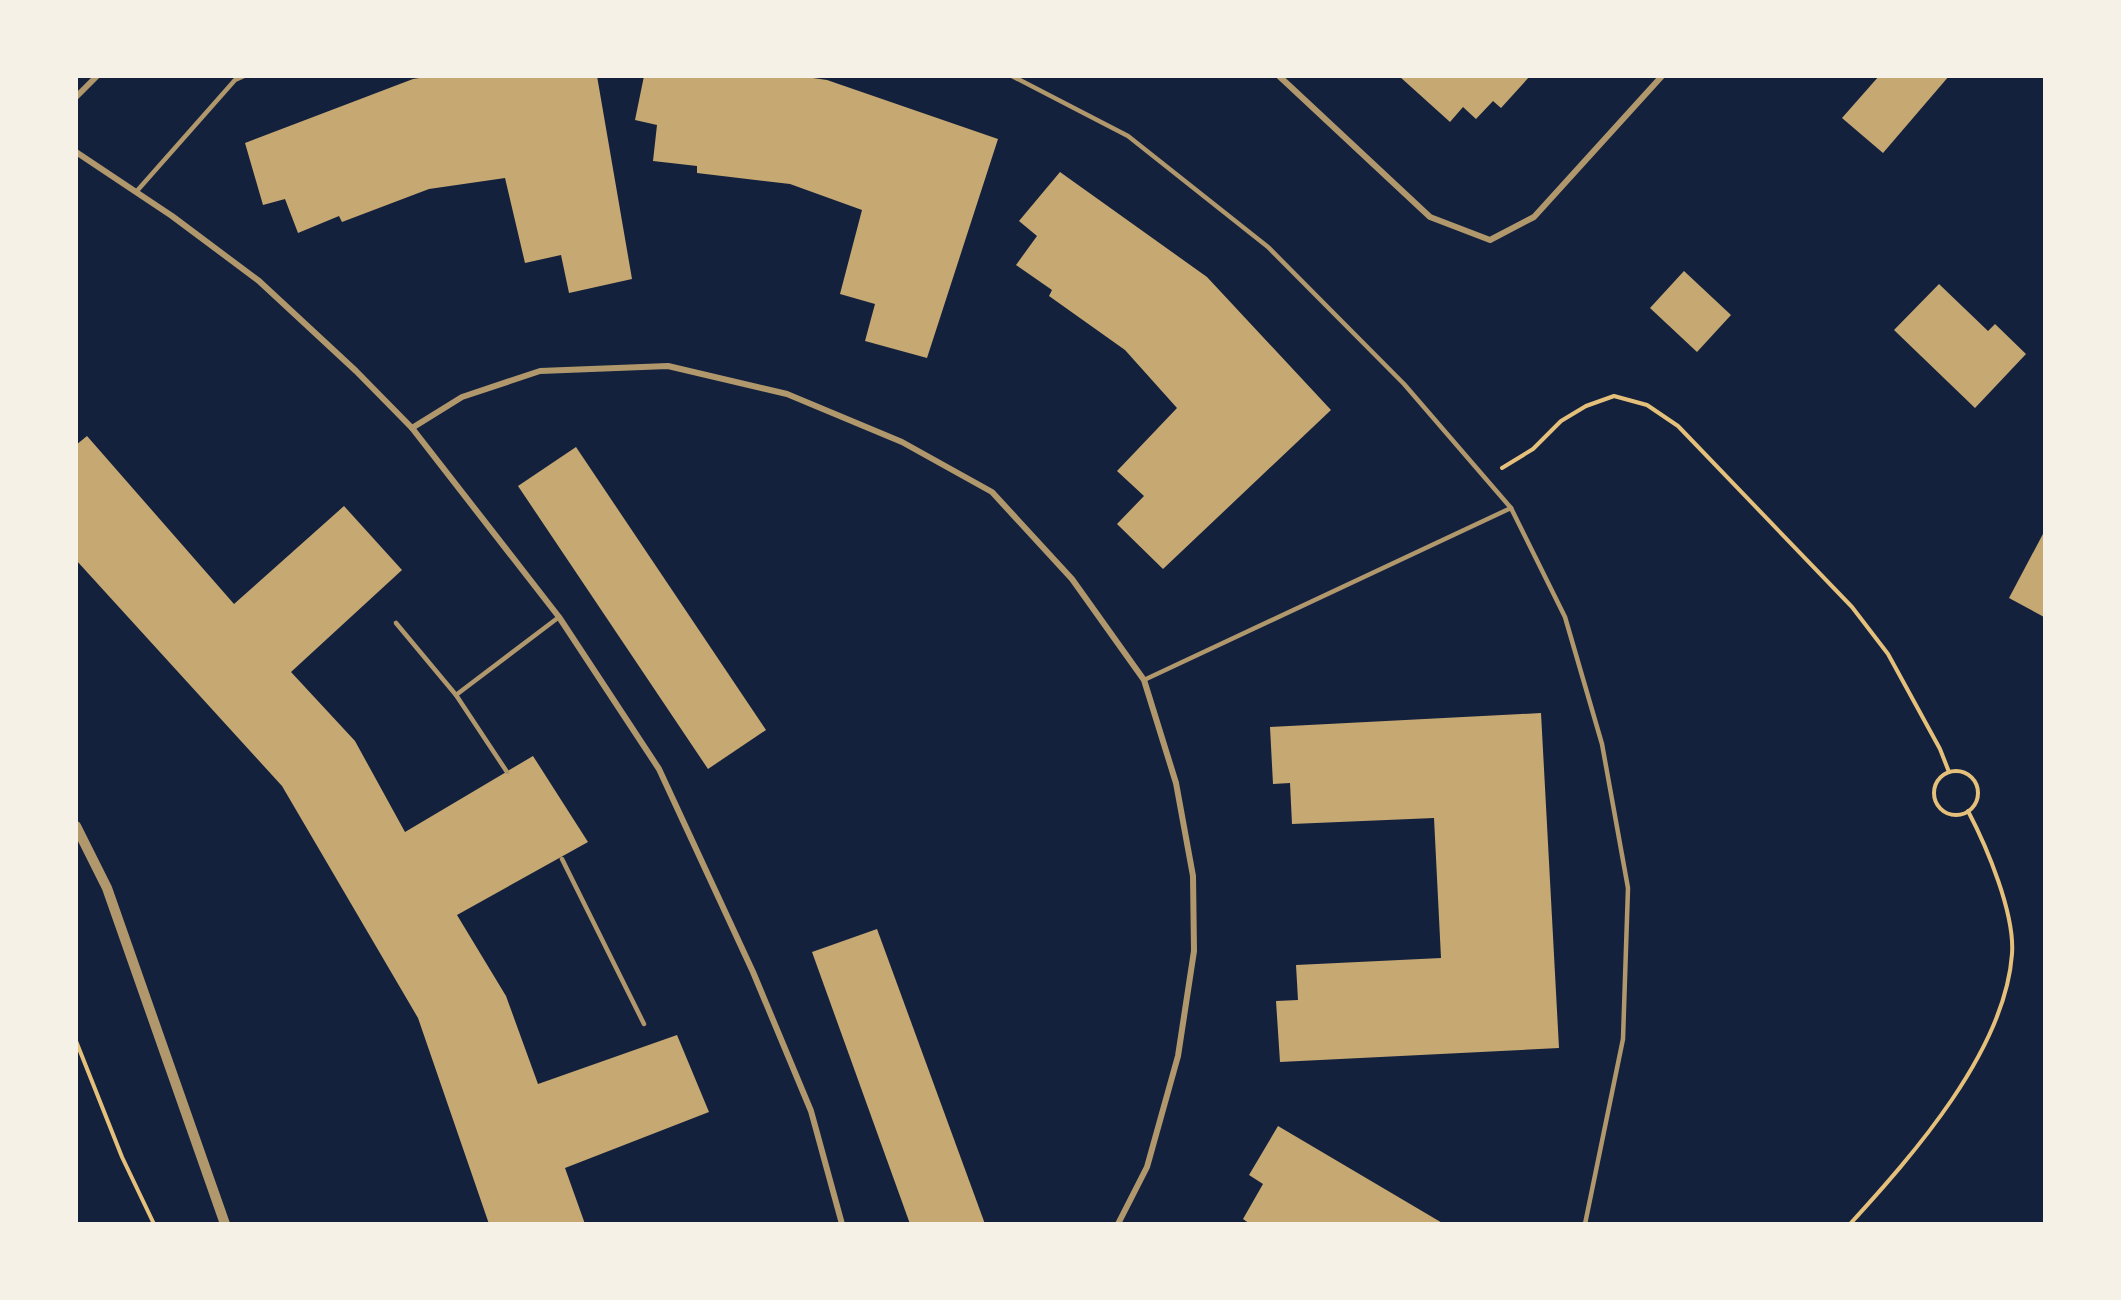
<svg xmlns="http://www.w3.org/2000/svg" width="2121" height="1300" font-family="Cabin,sans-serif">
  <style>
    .building { fill: #c6a872 }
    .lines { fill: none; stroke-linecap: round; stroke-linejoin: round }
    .path { stroke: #e5c07b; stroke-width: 4 }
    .service { stroke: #b1986c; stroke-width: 4.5 }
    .minor { stroke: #b1986c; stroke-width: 6 }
    .tertiary { stroke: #b1986c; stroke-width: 10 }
  </style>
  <rect width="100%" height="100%" fill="#14213d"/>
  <g class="building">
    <path d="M432 76H597L632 279 569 293 561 255 525 263 505 178 429 189 342 222 339 216 298 233 285 199 263 205 245 143 413 79Z"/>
    <path d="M644 76H799L827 80 998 139 927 358 865 341 875 304 840 294 862 210 790 184 697 173V166L653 161 657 125 635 120Z"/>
    <path d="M1399 76H1530L1501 108 1493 101 1476 119 1463 107 1450 122Z"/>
    <path d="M1879 76H1949L1883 153 1842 118Z"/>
    <path d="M1060 172 1207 277 1331 410 1163 569 1117 524 1144 496 1117 471 1177 408 1125 350 1049 296 1052 290 1016 265 1037 236 1019 221Z"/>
    <path d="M1684 271 1731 315 1697 352 1650 308Z"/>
    <path d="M1939 284 1988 331 1995 324 2026 354 1975 408 1894 330Z"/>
    <path d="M87 436 234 604 344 506 402 570 291 672 355 741 405 832 533 756 588 842 457 915 506 996 538 1084 677 1035 709 1112 565 1168 585 1224H489L418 1018 282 786 76 560V445Z"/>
    <path d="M576 447 766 730 708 769 518 486Z"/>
    <path d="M2044 532V617L2009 598Z"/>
    <path d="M1541 713 1559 1048 1280 1062 1276 1001 1298 1000 1296 965 1441 958 1434 818 1292 824 1290 783 1273 784 1270 727Z"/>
    <path d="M877 929 985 1224H910L812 952Z"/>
    <path d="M1278 1126 1444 1224H1250L1243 1219 1263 1184 1249 1175Z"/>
  </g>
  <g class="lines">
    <g class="path">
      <path d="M1502 468 1533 449 1561 421 1586 406 1614 396 1647 405 1678 426 1852 607 1888 654 1940 749 1949 772"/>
      <circle cx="1956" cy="793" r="22"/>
      <path d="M76 1041 122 1157 154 1224"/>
      <path d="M1850 1224C1913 1155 2005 1051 2012 954 2015 914 1987 847 1968 811"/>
    </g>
    <g class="service">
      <path d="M1012 76 1128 136 1268 247 1404 384 1511 508"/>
      <path d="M136 192 235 80 244 76"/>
      <path d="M396 623 456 695"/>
      <path d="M1144 680 1511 508 1565 617 1602 744 1628 888 1623 1039 1585 1224"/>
      <path d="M507 772 456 695 559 617"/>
      <path d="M562 859 644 1024"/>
    </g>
    <g class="minor">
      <path d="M1279 76 1430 217 1490 240 1534 217 1662 76"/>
      <path d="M76 97 97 76"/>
      <path d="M76 152 172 216 259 281 356 371 412 428 559 617 659 769 753 972 811 1111 842 1224"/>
      <path d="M412 428 462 397 540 371 668 366 787 394 902 442 992 492 1072 579 1144 680 1176 783 1193 876 1194 951 1178 1056 1147 1167 1118 1224"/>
    </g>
    <path class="tertiary" d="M76 826 107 888 225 1224"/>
  </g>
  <rect width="2121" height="1300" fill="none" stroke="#f6f1e7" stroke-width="156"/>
</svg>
